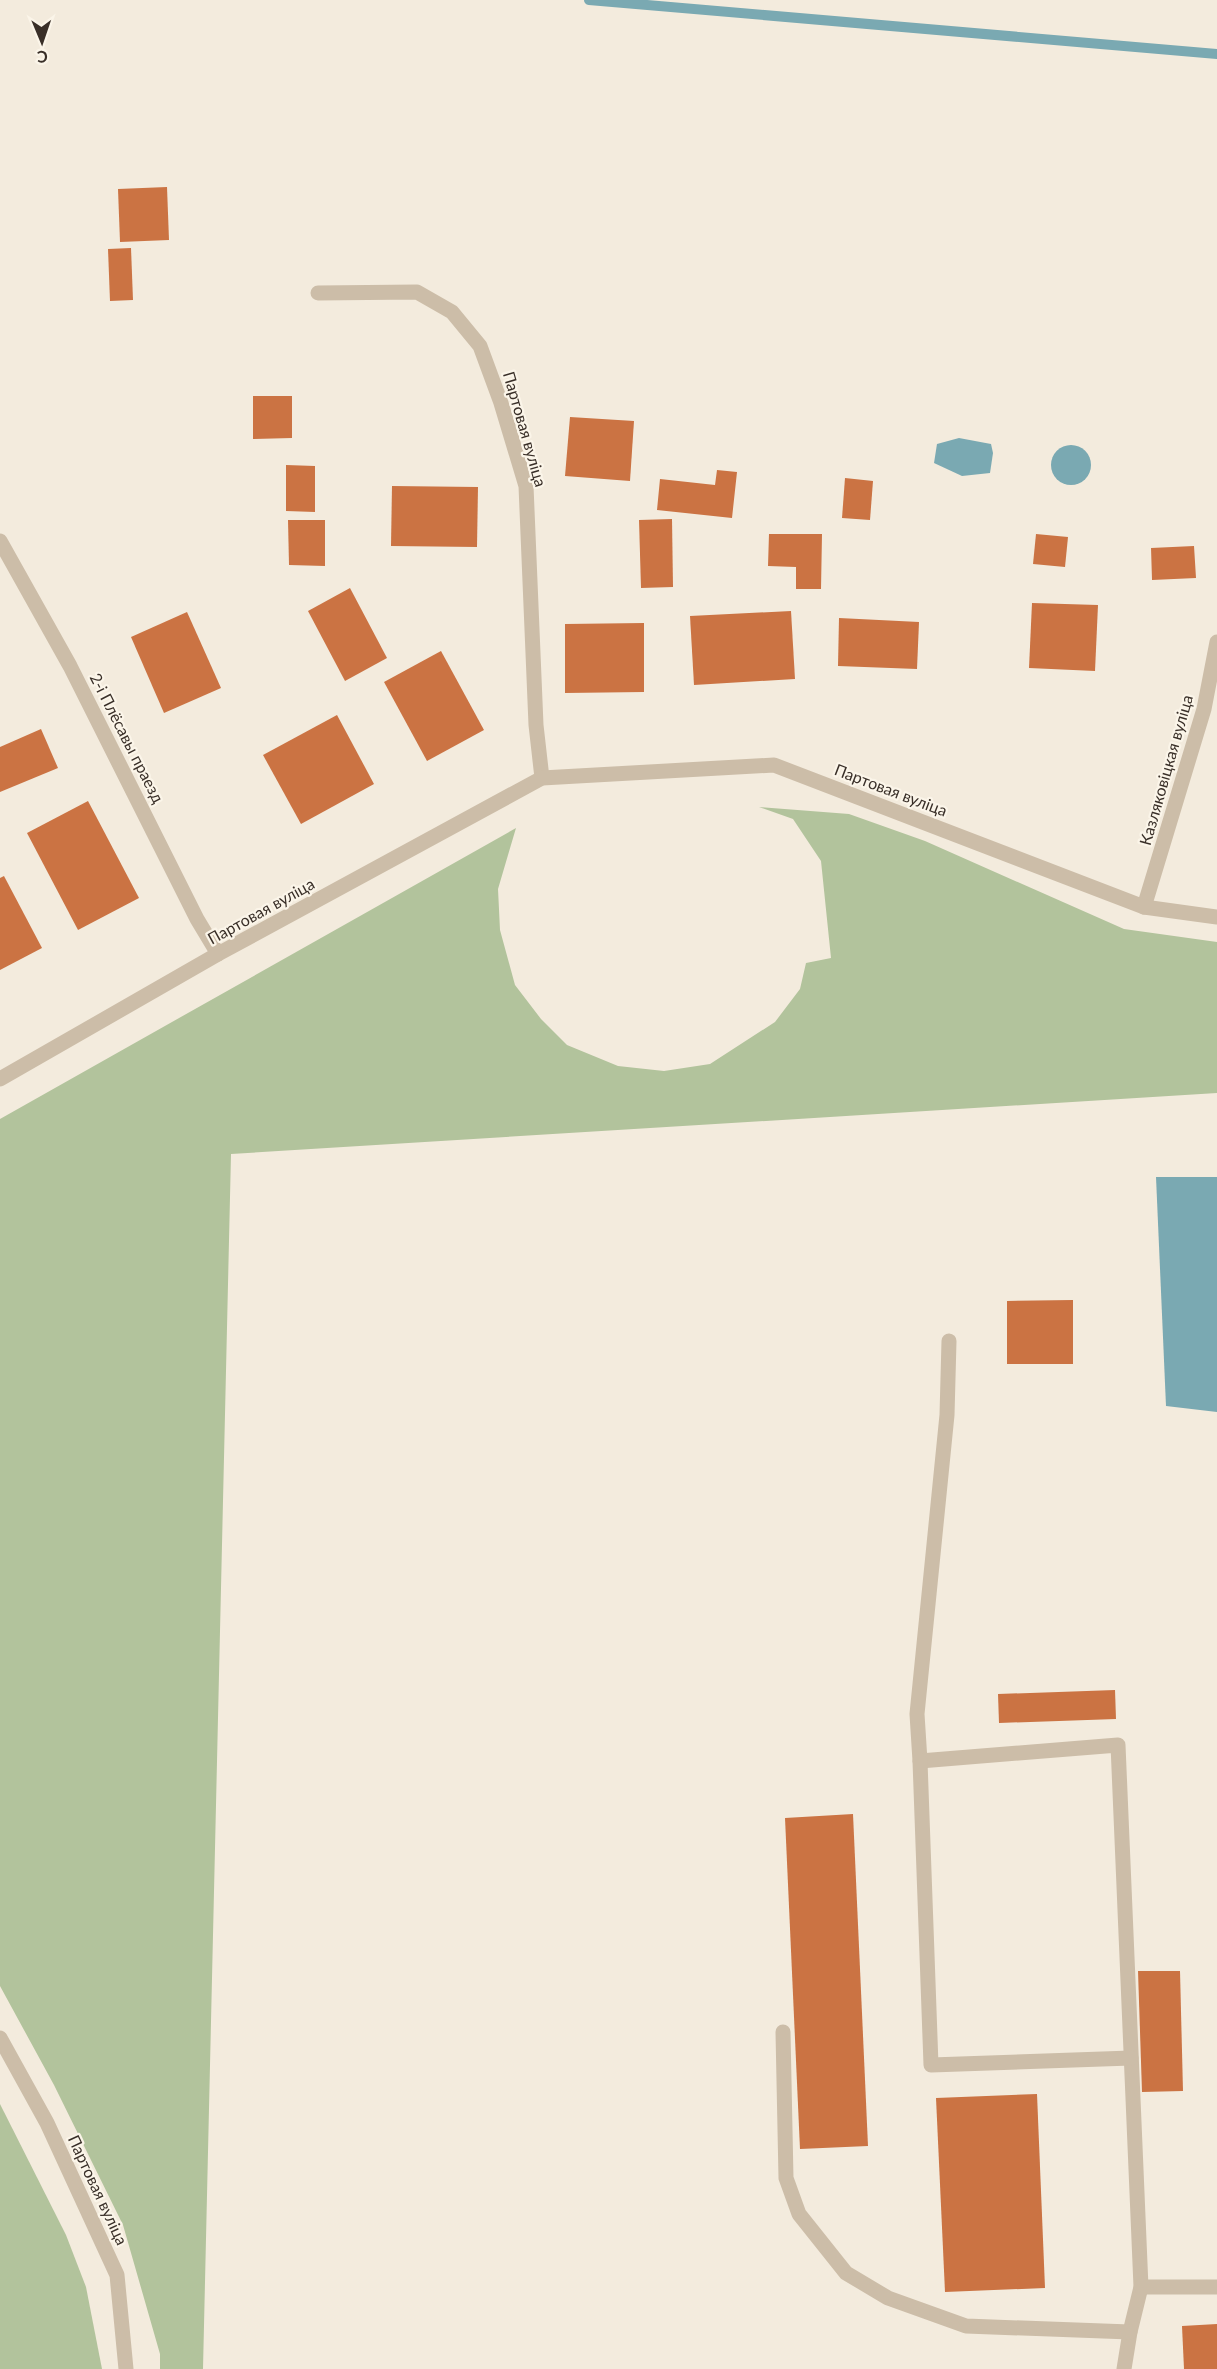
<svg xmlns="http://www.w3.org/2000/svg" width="1217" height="2369" font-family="Lato,sans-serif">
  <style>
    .green { fill: #b2c39c }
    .water { fill: #7aa9b2 }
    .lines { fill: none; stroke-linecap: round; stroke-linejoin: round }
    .stream { stroke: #7aa9b2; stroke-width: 10 }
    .building { fill: #cb7343 }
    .minor { stroke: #ccbda8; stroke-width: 15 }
    .labels { text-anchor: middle; stroke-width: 4.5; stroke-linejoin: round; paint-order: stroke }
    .street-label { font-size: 16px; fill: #392f28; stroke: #fbf5e9 }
  </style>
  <rect width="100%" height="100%" fill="#f3ebdd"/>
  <g class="green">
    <path d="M759 807 849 814 925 841 1124 929 1217 942V1093L231 1154 203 2369H160V2354L123 2225 54 2085 0 1986V1119L516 828 498 889 500 930 515 985 541 1019 567 1045 618 1066 664 1071 710 1064 775 1022 800 989 806 963 831 958 821 861 793 819Z"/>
    <path d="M0 2104 66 2235 86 2287 102 2369H0Z"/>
  </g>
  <g class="water">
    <path d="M959 438 991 444 993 453 990 473 962 476 934 463 937 444Z"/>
    <circle cx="1071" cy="465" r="20"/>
    <path d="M1156 1177H1217V1412L1166 1406Z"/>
  </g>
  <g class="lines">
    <path class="stream" d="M589 0 1217 54"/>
  </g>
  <g class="building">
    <path d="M167 187 169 240 120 242 118 189Z"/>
    <path d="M131 248 133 300 110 301 108 249Z"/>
    <path d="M253 396H292V438L253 439Z"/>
    <path d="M570 417 634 421 630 481 565 476Z"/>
    <path d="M286 465 315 466V512L286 511Z"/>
    <path d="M717 470 737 472 732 518 657 510 660 479 715 485Z"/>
    <path d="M845 478 873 481 870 520 842 518Z"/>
    <path d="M392 486 478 487 477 547 391 546Z"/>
    <path d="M672 519 673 587 641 588 639 520Z"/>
    <path d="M288 520H325V566L289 565Z"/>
    <path d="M769 534H822L821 589H796V567L768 566Z"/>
    <path d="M1036 534 1068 537 1065 567 1033 564Z"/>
    <path d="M1194 546 1196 578 1152 580 1151 548Z"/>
    <path d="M350 588 387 658 345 681 308 611Z"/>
    <path d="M1032 603 1098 605 1095 671 1029 668Z"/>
    <path d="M791 611 795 679 694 685 690 616Z"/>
    <path d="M187 612 221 688 164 713 131 637Z"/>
    <path d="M839 618 919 622 917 669 838 666Z"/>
    <path d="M644 623V692L565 693V624Z"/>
    <path d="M441 651 484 730 427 761 384 682Z"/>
    <path d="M337 715 374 784 301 824 263 755Z"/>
    <path d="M41 729 58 768 0 792V747Z"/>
    <path d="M88 801 139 898 78 930 27 833Z"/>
    <path d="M4 876 42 948 0 970V878Z"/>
    <path d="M1073 1300V1364H1007V1301Z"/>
    <path d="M1115 1690 1116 1719 999 1723 998 1694Z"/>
    <path d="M853 1814 868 2146 800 2149 785 1818Z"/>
    <path d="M1138 1971H1180L1183 2091 1142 2092Z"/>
    <path d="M1037 2094 1045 2288 945 2292 936 2098Z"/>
    <path d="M1217 2324V2369H1184L1182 2326Z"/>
  </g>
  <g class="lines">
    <g class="minor">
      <path d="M318 293 417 292 452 312 480 346 501 403 526 486 536 725 542 778"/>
      <path d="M0 541 70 666 197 919 218 954"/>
      <path d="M1144 907 1204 709 1217 642"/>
      <path d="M0 1079 218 954 542 778 774 765 1144 907 1217 917"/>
      <path d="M949 1341 947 1415 917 1714 920 1761 1118 1745 1141 2287 1130 2332 1124 2369"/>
      <path d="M920 1761 931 2065 1131 2058"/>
      <path d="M783 2032 786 2178 799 2214 846 2273 888 2298 966 2326 1130 2332"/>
      <path d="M0 2038 47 2123 117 2275 126 2369"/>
      <path d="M1141 2287H1217"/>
    </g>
  </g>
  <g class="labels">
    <g class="street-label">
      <text transform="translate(525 429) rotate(74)" y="6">Партовая вуліца</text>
      <text transform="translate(127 738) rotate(63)" y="6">2-і Плёсавы праезд</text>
      <text transform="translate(1166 770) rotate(-74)" y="6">Казляковіцкая вуліца</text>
      <text transform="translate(891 790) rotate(21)" y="6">Партовая вуліца</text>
      <text transform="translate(261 911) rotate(-29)" y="6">Партовая вуліца</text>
      <text transform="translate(98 2190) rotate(65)" y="6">Партовая вуліца</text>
    </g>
  </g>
  <g transform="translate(42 42) rotate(178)" stroke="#fbf5e9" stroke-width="4.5" paint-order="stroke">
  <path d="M0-4.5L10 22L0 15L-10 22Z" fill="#392f28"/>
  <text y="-9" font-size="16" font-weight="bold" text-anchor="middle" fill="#392f28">С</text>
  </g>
</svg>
